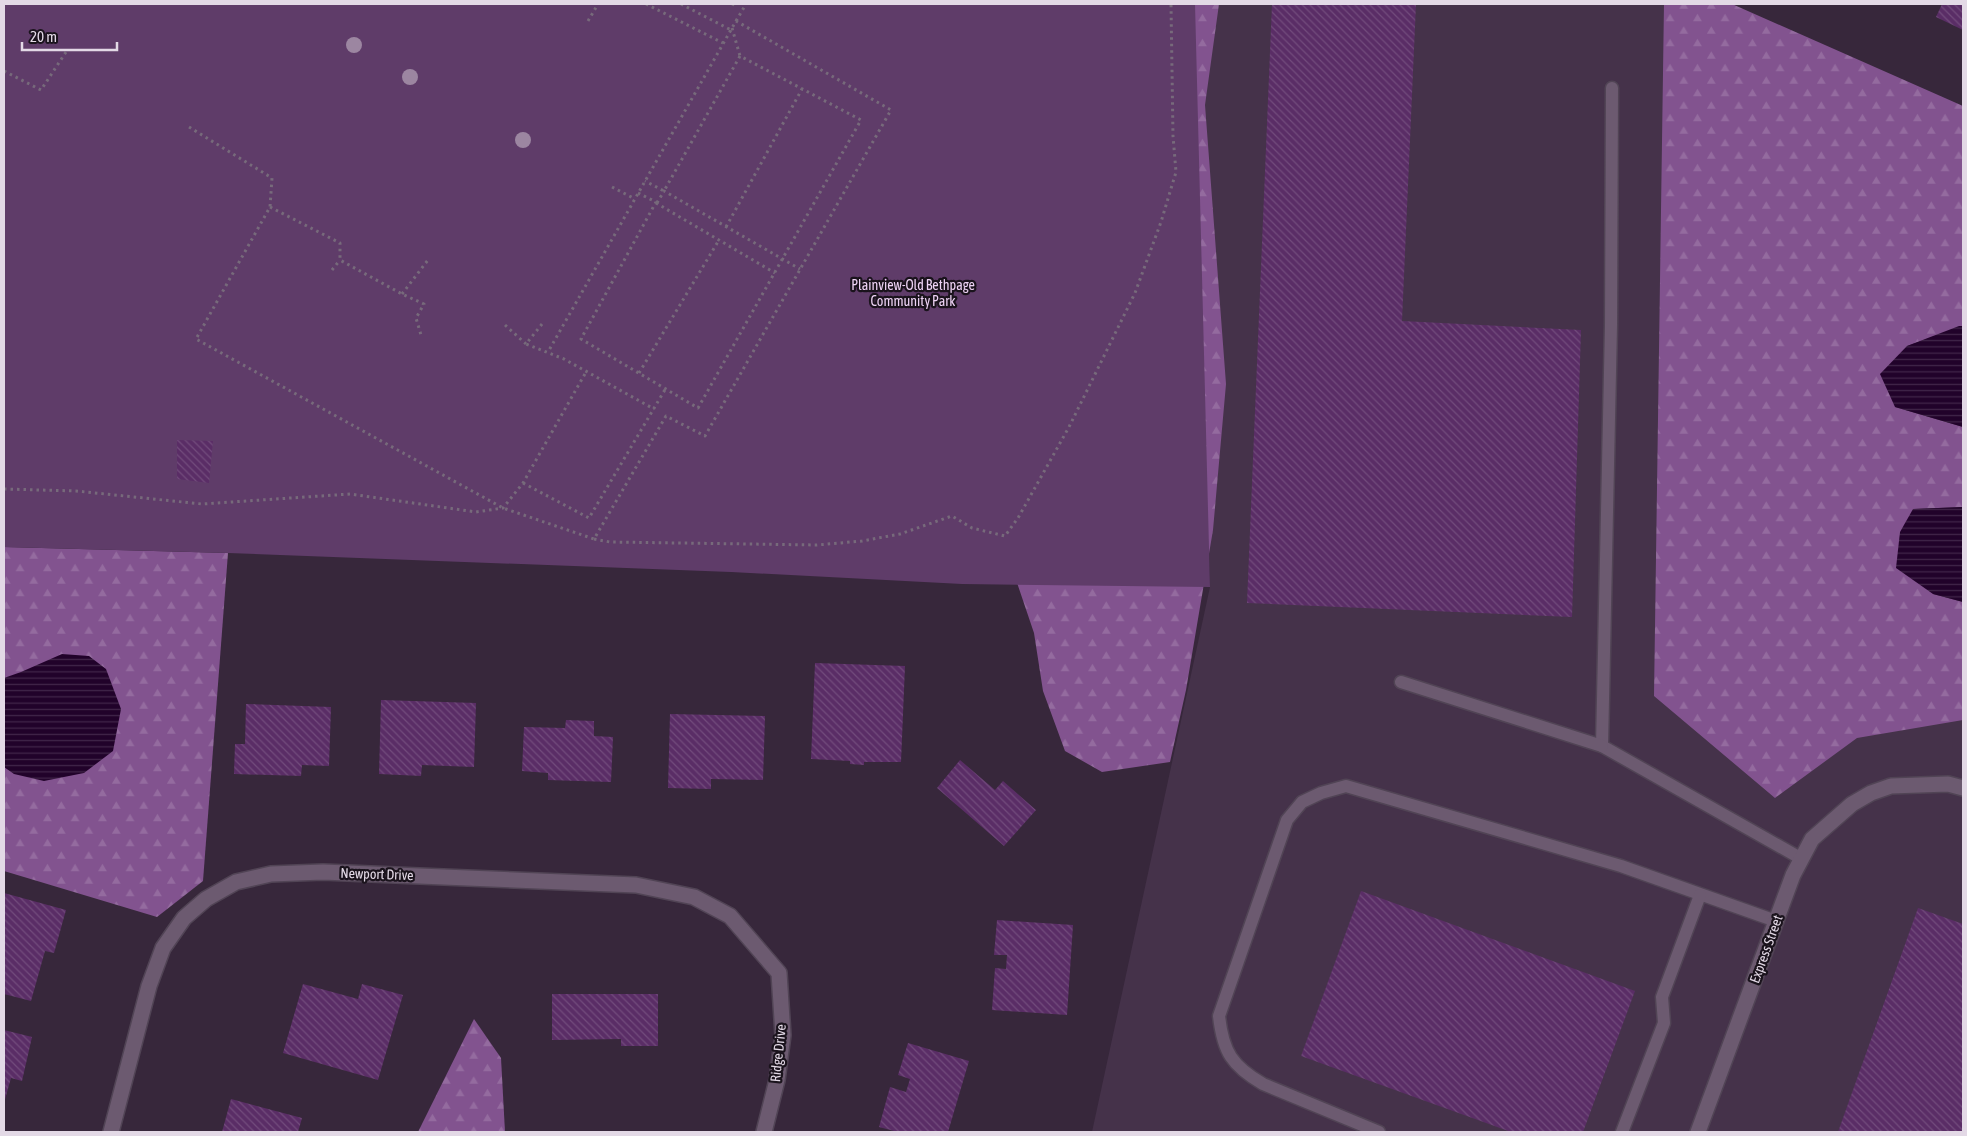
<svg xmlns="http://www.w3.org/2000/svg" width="1967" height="1136" font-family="'Asap Condensed',sans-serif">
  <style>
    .built { fill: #45324a }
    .forest { fill: url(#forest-firs) }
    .park { fill: #5f3c69 }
    .water { fill: url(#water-rules) }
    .building { fill: url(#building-back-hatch) }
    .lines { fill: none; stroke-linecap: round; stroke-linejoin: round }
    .service-casing { stroke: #514455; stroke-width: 15 }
    .minor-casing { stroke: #514455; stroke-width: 18 }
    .path { stroke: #776a7b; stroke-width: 3; stroke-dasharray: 2.5 4; stroke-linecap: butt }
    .service { stroke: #6c5a70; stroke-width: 12 }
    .minor { stroke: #6c5a70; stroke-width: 15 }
    .tree { fill: #9c86a1 }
    .labels { text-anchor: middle; stroke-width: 4.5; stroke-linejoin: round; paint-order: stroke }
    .park-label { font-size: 14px; fill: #eed3f5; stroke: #1a131c }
    .street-label { font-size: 14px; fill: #e3d9e6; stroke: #1a131c }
  </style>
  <defs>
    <pattern id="forest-firs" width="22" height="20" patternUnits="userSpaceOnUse" patternTransform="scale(1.25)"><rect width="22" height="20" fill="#82538f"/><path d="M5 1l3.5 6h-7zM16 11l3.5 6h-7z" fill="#946b9f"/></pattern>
    <pattern id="water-rules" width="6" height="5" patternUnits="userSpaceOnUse" patternTransform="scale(1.25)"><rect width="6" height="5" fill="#21022a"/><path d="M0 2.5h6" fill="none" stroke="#412649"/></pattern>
    <pattern id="building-back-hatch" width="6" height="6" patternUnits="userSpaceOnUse" patternTransform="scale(1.25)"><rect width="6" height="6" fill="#5a2d66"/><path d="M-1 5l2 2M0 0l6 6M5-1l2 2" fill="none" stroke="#724b7c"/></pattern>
  </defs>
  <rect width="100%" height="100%" fill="#37273b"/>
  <path class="built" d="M1195 4H1669L1963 126V1132H1092L1210 587Z"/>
  <g class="forest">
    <path d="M863 4H1219L1205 105 1226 384 1213 530 1186 690 1170 762 1102 772 1065 751 1043 691 1034 633 1007 553Z"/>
    <path d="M1664 4H1732L1963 106V326L1907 346 1895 407 1963 427V507L1913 509 1933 594 1963 602V720L1857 738 1775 798 1654 696Z"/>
    <path d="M4 547 228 553 203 881 157 917 4 871Z"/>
    <path d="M474 1019 501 1058 505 1132H418Z"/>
  </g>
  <path class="park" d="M4 4H1195L1210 587 962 584 731 572 228 553 4 547Z"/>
  <g class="water">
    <path d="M1959 326H1963V427L1895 407 1880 374 1907 346Z"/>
    <path d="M1963 507V602L1933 594 1896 568 1900 532 1913 509Z"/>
    <path d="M62 654 89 656 106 669 121 709 113 751 84 773 44 781 14 774 4 767V678L21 672Z"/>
  </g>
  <g class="building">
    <path d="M1272 4H1416L1402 321 1581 330 1572 617 1247 603Z"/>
    <path d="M1942 4H1963V30L1936 17Z"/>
    <path d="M177 440 213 441 209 483 177 479Z"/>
    <path d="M815 663 905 666 901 762H864V765L850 764V761L811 759Z"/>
    <path d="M381 700 476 703 474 767 422 765 421 776 379 774Z"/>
    <path d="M246 704 331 707 329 766 302 765 301 776 234 774 235 744H245Z"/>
    <path d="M670 714 765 716 763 780 711 779V789L668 788Z"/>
    <path d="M566 720 594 721V736L613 737 611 782 548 780V773L522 771 524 727 565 728Z"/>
    <path d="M960 760 995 790 1003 781 1036 810 1004 846 937 788Z"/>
    <path d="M1361 891 1635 991 1583 1132H1511L1301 1056Z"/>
    <path d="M4 893 66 910 54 953 45 951 31 1001 4 994Z"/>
    <path d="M1918 908 1963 924V1132H1838Z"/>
    <path d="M997 920 1073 925 1067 1015 992 1010 995 968 1006 969 1007 955H994Z"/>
    <path d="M303 984 358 999 362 984 403 995 378 1080 283 1053Z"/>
    <path d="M552 994H658V1046H621V1039L552 1040Z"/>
    <path d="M4 1030 32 1037 22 1081 11 1078 4 1103Z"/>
    <path d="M908 1043 969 1061 948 1132H898L879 1127 890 1087 906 1092 910 1079 898 1075Z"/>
    <path d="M231 1099 302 1118 298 1132H222Z"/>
  </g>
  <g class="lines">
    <g class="service-casing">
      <g id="service">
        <path d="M1612 88 1611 325 1602 746 1802 859"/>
        <path d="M1401 682 1602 746"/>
        <path d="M1379 1132 1263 1084C1232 1066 1223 1052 1219 1016L1287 820 1302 802 1321 793 1346 786 1621 866 1776 921"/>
        <path d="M1622 1132 1664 1023 1662 997 1700 895"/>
      </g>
    </g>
    <g class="minor-casing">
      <g id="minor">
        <path d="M111 1132 149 986 163 948 184 918 206 899 236 882 271 874 323 872 636 885 694 897 730 916 779 973 783 1035 777 1080 764 1132"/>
        <path d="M1698 1132 1793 875 1812 839 1852 804 1871 793 1891 786 1948 784 1963 788"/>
      </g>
    </g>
    <g class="path">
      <path d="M646 4 723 43"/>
      <path d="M681 4 731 30"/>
      <path d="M732 4 735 5 736 4"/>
      <path d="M588 21 598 4"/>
      <path d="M736 21 746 4"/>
      <path d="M732 28 740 56"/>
      <path d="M4 71 41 90 66 52"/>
      <path d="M189 127 272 178 270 207 196 339 503 508 594 539 666 416 705 436 891 110 736 21 548 352"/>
      <path d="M612 187 635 199"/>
      <path d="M638 193 656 202 581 339 698 408 861 120 740 56 664 191 645 181"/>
      <path d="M656 203 775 273"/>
      <path d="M657 203 664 191 800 269"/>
      <path d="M270 207 340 243V260L402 294 424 304 416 318 421 335"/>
      <path d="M726 227 802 89"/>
      <path d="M332 270 340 260"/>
      <path d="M402 294 428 260"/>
      <path d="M542 324 526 344 564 359 654 409"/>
      <path d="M505 325 526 344"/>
      <path d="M639 373 719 240"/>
      <path d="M523 483 589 518 666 388"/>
      <path d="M4 489 76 491 202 504 350 494 476 512 503 508 523 483 586 372"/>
      <path d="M594 539 610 542 817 545 862 541 900 534 952 516 972 528 1005 536 1018 518 1069 427 1135 293 1161 222 1176 172 1173 136 1171 4"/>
    </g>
    <use href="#service" class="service"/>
    <use href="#minor" class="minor"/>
  </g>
  <g class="tree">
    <circle cx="354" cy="45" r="8"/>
    <circle cx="410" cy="77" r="8"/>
    <circle cx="523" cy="140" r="8"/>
  </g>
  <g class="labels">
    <g class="park-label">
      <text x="913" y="290">Plainview-Old Bethpage<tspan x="913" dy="16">Community Park</tspan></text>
    </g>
    <g class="street-label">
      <text transform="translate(377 874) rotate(2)" y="5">Newport Drive</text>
      <text transform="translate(1766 949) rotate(-70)" y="5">Express Street</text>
      <text transform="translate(778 1053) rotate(-84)" y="5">Ridge Drive</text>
    </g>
  </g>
  <rect width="1967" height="1136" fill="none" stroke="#e3d9e6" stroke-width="10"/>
  <path d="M22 42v8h95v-8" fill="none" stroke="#e3d9e6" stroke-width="2.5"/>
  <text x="30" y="42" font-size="15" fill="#e3d9e6" stroke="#1a131c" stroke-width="4" paint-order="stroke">20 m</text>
</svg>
